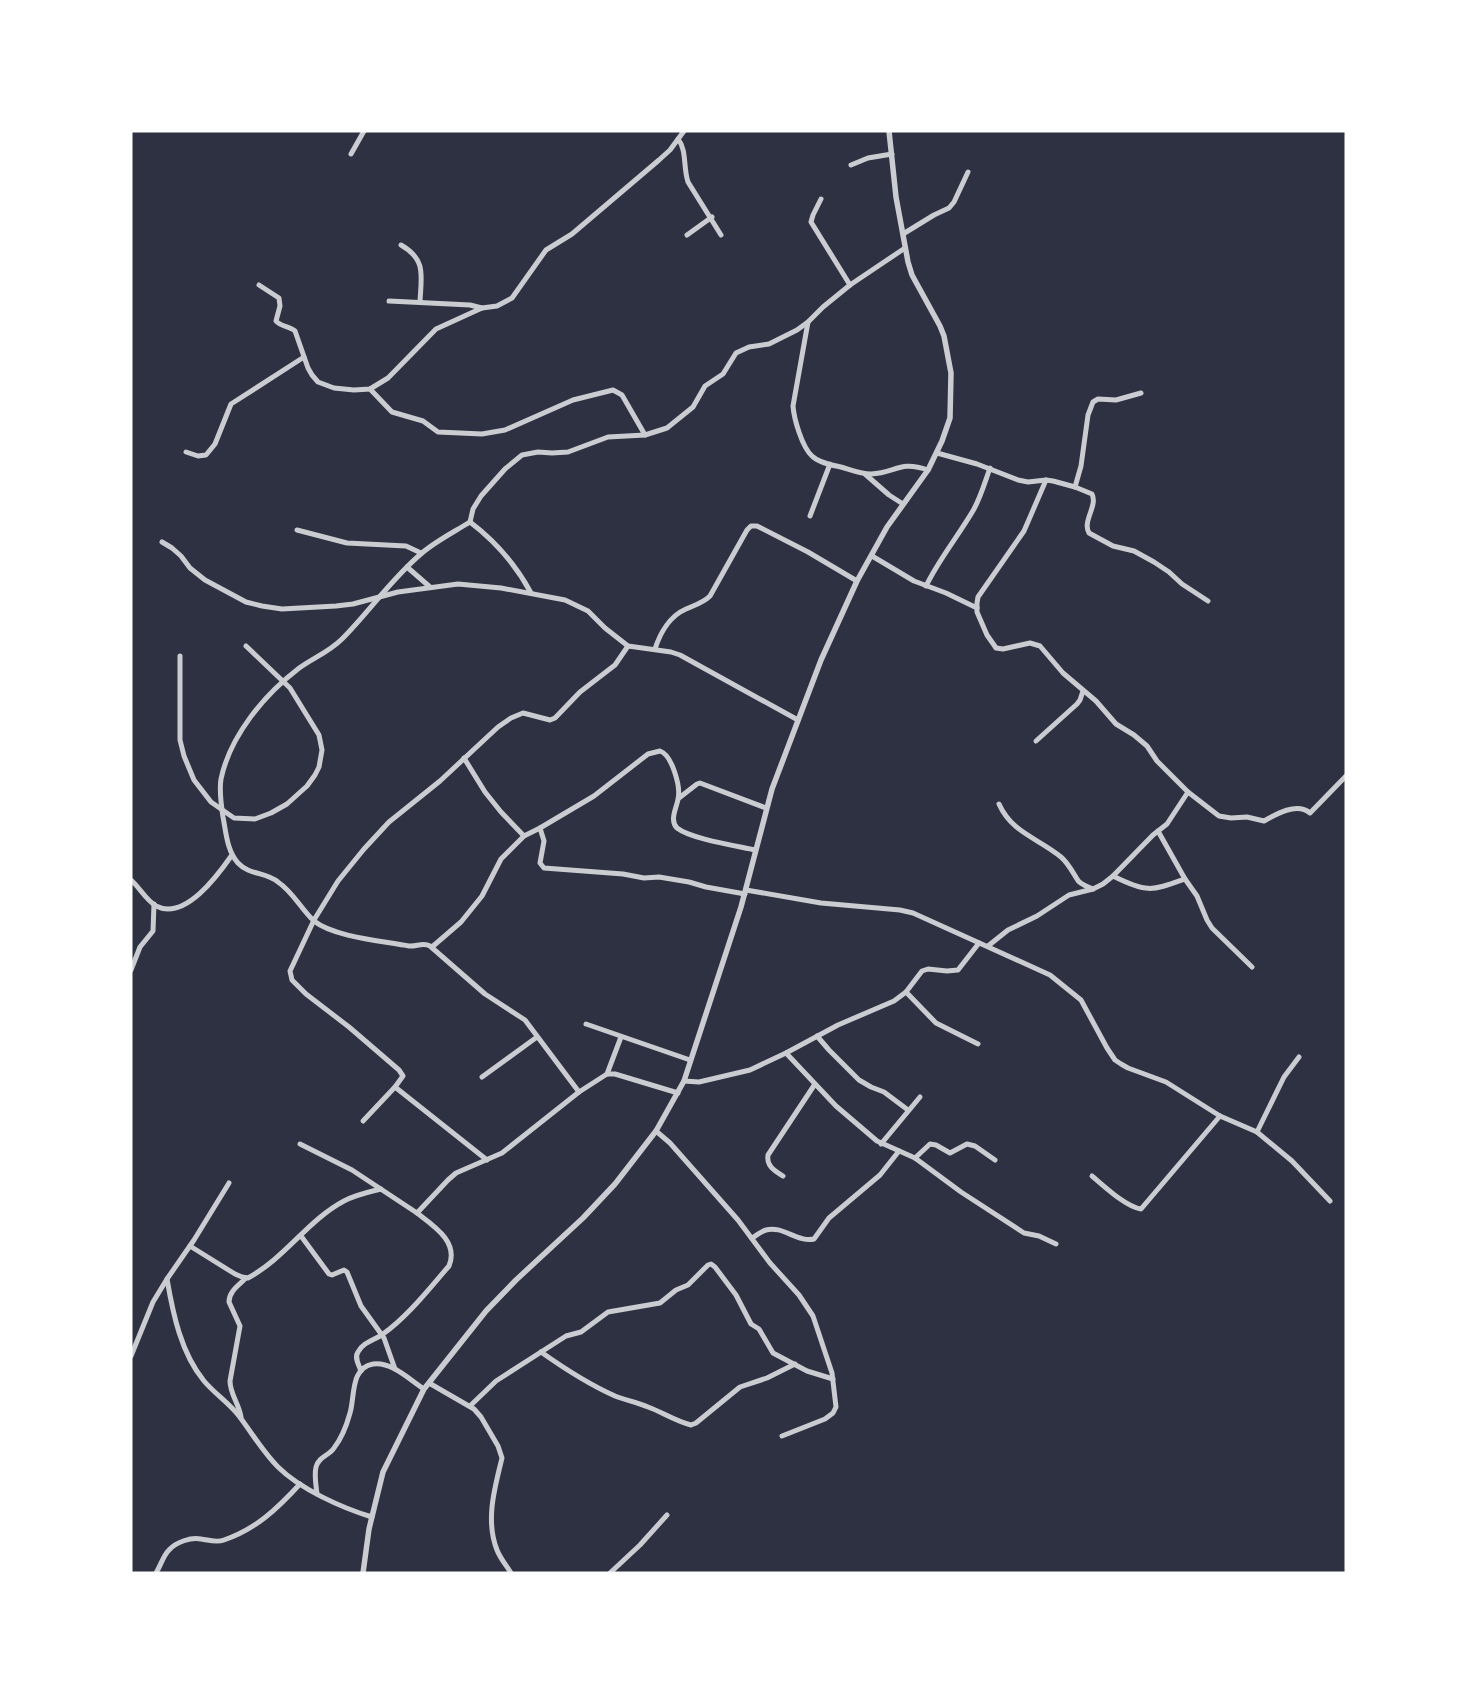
<svg xmlns="http://www.w3.org/2000/svg" width="1477" height="1704" font-family="'Golos Text',sans-serif">
  <style>
    .lines { fill: none; stroke-linecap: round; stroke-linejoin: round }
    .minor { stroke: #caccd0; stroke-width: 5 }
    .tertiary { stroke: #caccd0; stroke-width: 5.5 }
  </style>
  <rect width="100%" height="100%" fill="#2d3142"/>
  <g class="lines">
    <g class="minor">
      <path d="M678 139C687 150 683 167 688 182L721 235"/>
      <path d="M351 154 364 131"/>
      <path d="M851 165 868 158 892 154"/>
      <path d="M821 199 813 215 811 222 850 285"/>
      <path d="M903 234 934 215 949 208 954 202 968 172"/>
      <path d="M687 235 712 217"/>
      <path d="M401 245C427 260 421 276 420 302"/>
      <path d="M259 285 279 298 280 306 276 321C281 327 290 326 295 331L308 368 312 375 318 382 334 388 354 390 370 389 388 378 436 329 482 308 497 306 512 298 546 250 572 234 659 160 670 150 684 131"/>
      <path d="M389 301 470 305 482 308"/>
      <path d="M808 322 793 406C794 419 802 447 812 456 819 463 832 465 841 467 851 470 861 474 871 474 896 473 899 460 928 470"/>
      <path d="M370 389 392 412 423 421 438 432 482 434 505 430 573 400 613 390 622 395 645 435"/>
      <path d="M186 452 198 456 206 455 215 444 231 404 304 357"/>
      <path d="M937 453 977 464 1018 480 1028 482 1046 480 1053 481 1075 487 1092 494C1098 506 1082 521 1089 533L1113 546 1134 551 1154 562 1169 572 1182 584 1208 601"/>
      <path d="M865 474 889 495 903 504"/>
      <path d="M1046 480 1024 531 978 597 977 603V612L987 635 994 645 996 648 1003 649 1030 643 1040 646 1063 673 1096 701 1116 724 1134 735 1147 746 1157 761 1188 792 1167 824 1153 835 1113 876"/>
      <path d="M1075 487 1081 466 1088 415 1093 402 1098 399 1116 400 1141 393"/>
      <path d="M810 516 830 464"/>
      <path d="M470 522C454 532 436 541 422 553 392 578 369 612 342 639 329 652 313 658 298 669 264 695 230 736 221 779 219 791 221 804 223 817 226 832 227 851 238 863 249 875 266 872 278 882 293 892 301 909 314 921 334 937 383 941 409 946 416 947 423 942 430 946L485 994 525 1020 579 1092"/>
      <path d="M470 522 473 509 481 496 505 469 522 455 538 452 552 453 568 452 608 437 645 435 667 428 693 407 705 386 723 374 736 353 749 347 769 344 797 330 808 322 823 307 850 285 905 248"/>
      <path d="M470 522C495 541 516 565 531 593"/>
      <path d="M297 530 347 543 406 546 421 553"/>
      <path d="M162 542 172 548 181 556 190 568 205 580 246 602 262 606 282 609 336 606 353 604 398 592 458 584 501 588 565 600 588 611 605 628 628 646 671 652 680 655 798 720"/>
      <path d="M872 556 914 581 946 593 977 608"/>
      <path d="M407 567 430 587"/>
      <path d="M926 586C939 559 959 535 974 509 981 496 985 482 990 468"/>
      <path d="M655 649C660 633 670 616 686 609 695 605 703 603 710 596L747 530 751 526H757L808 552 857 581"/>
      <path d="M180 656V740L184 756 194 780 211 802 234 818 255 819 271 813 287 804 307 786 315 775 319 767 322 750 319 735 290 688 246 646"/>
      <path d="M1036 741 1077 704 1080 700 1083 691"/>
      <path d="M464 758 485 792 501 812 524 836 540 828 544 841 540 863 544 868 623 874 644 878 659 877 689 882 706 887 745 894"/>
      <path d="M1188 792 1219 816 1231 818 1247 817 1264 821C1276 814 1297 802 1310 813L1346 776"/>
      <path d="M679 798 697 784 700 783 766 808"/>
      <path d="M999 804C1012 833 1038 838 1061 857 1068 863 1072 871 1077 879 1079 884 1088 887 1093 889"/>
      <path d="M540 828 594 796 648 754 660 751C672 755 681 787 678 799 677 807 669 820 677 828 691 839 737 846 755 850"/>
      <path d="M1158 831 1185 879"/>
      <path d="M131 880C140 888 146 900 156 906 185 921 218 875 232 855"/>
      <path d="M746 890 821 903 900 910 913 913 1050 975 1081 1000 1107 1048 1115 1060 1121 1064 1128 1068 1166 1082 1220 1116 1257 1132 1292 1161 1330 1201"/>
      <path d="M988 946 1008 930 1037 916 1069 895 1093 889 1103 884 1113 876C1147 893 1151 891 1185 879L1197 896 1207 920 1212 928 1252 967"/>
      <path d="M432 947 461 922 482 896 501 859 524 836"/>
      <path d="M131 970 140 947 153 931 154 904"/>
      <path d="M906 992 936 1023 978 1044"/>
      <path d="M586 1024 690 1060"/>
      <path d="M817 1036 829 1050 859 1080 871 1087 884 1092 908 1110"/>
      <path d="M786 1053 836 1106 877 1141 915 1158 961 1192 1024 1233 1039 1236 1056 1244"/>
      <path d="M607 1074 621 1037"/>
      <path d="M482 1077 537 1037"/>
      <path d="M684 1081 699 1082 750 1070 786 1053 838 1025 894 1001 906 992 922 971 928 969 947 971 958 970 979 943"/>
      <path d="M395 1087 403 1076 399 1070 349 1027 306 994 292 980 290 971 314 920 338 881 364 849 389 822 440 781 498 727 511 718 523 713 550 720 555 718 580 692 615 665 628 646"/>
      <path d="M363 1121 395 1087 487 1160"/>
      <path d="M656 1131 670 1143 738 1220 770 1263 799 1295 813 1316 832 1373 836 1407 833 1413 825 1419 782 1436"/>
      <path d="M1257 1132 1284 1077 1299 1057"/>
      <path d="M300 1144 352 1170 417 1213 448 1180 456 1173 502 1153 579 1092 607 1074H615L678 1093"/>
      <path d="M881 1144 920 1097"/>
      <path d="M915 1158 930 1144 936 1145 950 1153 967 1144 975 1146 995 1160"/>
      <path d="M783 1176C775 1171 766 1166 768 1155L815 1084"/>
      <path d="M1092 1176C1104 1186 1126 1207 1141 1209L1220 1116"/>
      <path d="M301 1236 329 1274 332 1275 344 1270 347 1272 361 1306 384 1338 395 1369"/>
      <path d="M752 1238C757 1235 762 1231 766 1230 782 1225 798 1243 814 1239L829 1218 880 1175 899 1151"/>
      <path d="M190 1246 235 1274 242 1277 248 1278C285 1258 308 1220 344 1201 355 1195 369 1192 381 1189"/>
      <path d="M167 1279C173 1314 181 1353 204 1381 215 1394 229 1403 239 1416 252 1433 263 1452 278 1467 300 1489 342 1508 372 1517"/>
      <path d="M541 1352C565 1369 588 1384 615 1396 625 1400 637 1402 648 1407 662 1412 675 1421 691 1425L696 1423 740 1387 767 1378 795 1364"/>
      <path d="M131 1356 153 1302 167 1279 194 1240 229 1183"/>
      <path d="M361 1371C359 1365 354 1358 358 1352 363 1342 375 1340 383 1334 408 1316 428 1290 449 1266 459 1242 434 1226 417 1213"/>
      <path d="M429 1383 474 1409 481 1417 498 1446 502 1458C495 1487 485 1520 497 1550 500 1558 506 1565 511 1573"/>
      <path d="M470 1406 496 1381 566 1336 581 1332 608 1312 660 1303 676 1290 688 1285 708 1265 711 1264 715 1267 736 1295 751 1324 759 1329 773 1353 807 1371 833 1379"/>
      <path d="M241 1417C239 1404 230 1394 230 1381L240 1326 229 1302C229 1291 239 1285 246 1278"/>
      <path d="M317 1494C316 1485 314 1475 316 1467 319 1456 329 1456 334 1448 341 1439 347 1424 350 1413 355 1397 350 1368 373 1364 391 1361 410 1380 424 1389"/>
      <path d="M156 1573C161 1565 163 1556 169 1550 176 1542 191 1537 201 1539 209 1540 216 1543 224 1540 256 1529 277 1509 300 1484"/>
      <path d="M610 1573 640 1545 667 1515"/>
    </g>
    <path class="tertiary" d="M363 1573 369 1529 383 1472 424 1389 486 1311 516 1280 583 1218 615 1184 656 1131 684 1081 741 907 772 789 821 660 857 581 887 527 928 470 942 441 950 418 951 373 944 336 940 326 912 275 908 262 896 197 889 131"/>
  </g>
  <rect width="1477" height="1704" fill="none" stroke="#ffffff" stroke-width="265"/>
</svg>
